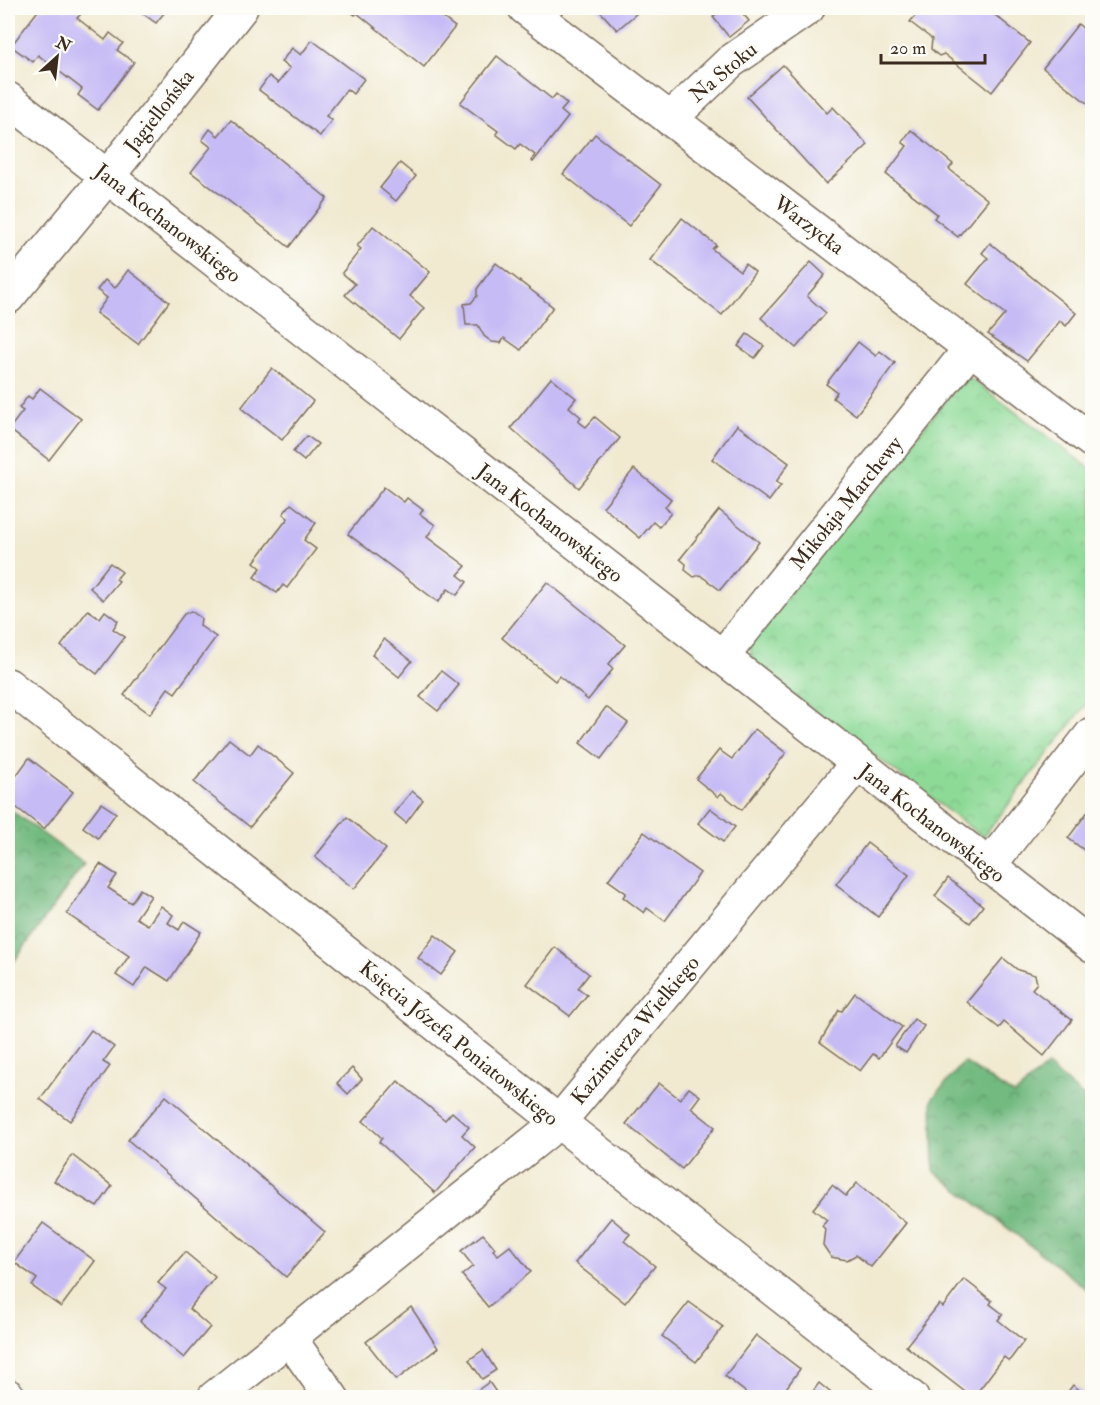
<svg xmlns="http://www.w3.org/2000/svg" width="1100" height="1405" font-family="'IM FELL Double Pica',serif">
  <style>
    .forest { fill: url(#forest-crowns); stroke: #56724f; stroke-width: 1.5 }
    .park { fill: url(#park-crowns); stroke: #64825a; stroke-width: 1.5 }
    .building { fill: #c6bbf5 }
    .lines { fill: none; stroke-linecap: round; stroke-linejoin: round }
    .minor-casing { stroke: #7b6d5d; stroke-width: 36 }
    .minor { stroke: #fff; stroke-width: 33 }
    .labels { text-anchor: middle; stroke-width: 4.5; stroke-linejoin: round; paint-order: stroke }
    .street-label { font-size: 21px; fill: #3b2a1e; stroke: #fdfcf7 }
  </style>
  <defs>
    <pattern id="forest-crowns" width="20" height="18" patternUnits="userSpaceOnUse" patternTransform="scale(1.5)"><rect width="20" height="18" fill="#72ba80"/><path d="M2 6a3 3 0 1 1 6 0M12 15a3 3 0 1 1 6 0" fill="none" stroke="#5f9768"/></pattern>
    <pattern id="park-crowns" width="20" height="18" patternUnits="userSpaceOnUse" patternTransform="scale(1.5)"><rect width="20" height="18" fill="#8dda97"/><path d="M2 6a3 3 0 1 1 6 0M12 15a3 3 0 1 1 6 0" fill="none" stroke="#7bbb82"/></pattern>
  </defs>
  <rect width="100%" height="100%" fill="#fdfcf7"/>
  <filter id="ink" filterUnits="userSpaceOnUse"><feTurbulence type="fractalNoise" baseFrequency=".0167" numOctaves="2"/><feDisplacementMap in="SourceGraphic" scale="12" xChannelSelector="R" yChannelSelector="G"/><feConvolveMatrix kernelMatrix="1 2 1 2 8 2 1 2 1" color-interpolation-filters="sRGB"/></filter>
  <filter id="wash" filterUnits="userSpaceOnUse"><feTurbulence type="fractalNoise" baseFrequency=".008" numOctaves="4" result="noise"/><feDisplacementMap in="SourceGraphic" scale="24" xChannelSelector="R" yChannelSelector="G"/><feGaussianBlur stdDeviation="1.35" result="paint"/><feColorMatrix in="noise" values="0 0 0 0 0 0 0 0 0 0 0 0 0 0 0 0 0 1.4 0 .05"/><feComposite in="paint" operator="in"/></filter>
  <g filter="url(#wash)">
    <rect width="100%" height="100%" fill="#f1ead1"/>
    <g class="forest">
      <path d="M8 808 84 864 8 970Z"/>
      <path d="M964 1062 1014 1095 1047 1066 1092 1104V1293L934 1171 932 1099Z"/>
    </g>
    <path class="park" d="M966 375 1092 470V697L983 837 752 664 750 642Z"/>
    <g id="blocks">
      <g class="building">
        <path d="M40 8H62L66 11 68 8H75L82 13 77 18 105 40 110 33 123 43 117 50 134 62 98 110 78 95 82 89 38 55 33 62 11 46Z"/>
        <path d="M135 8H168L156 23Z"/>
        <path d="M346 8H430L455 27 424 67 357 13 355 15Z"/>
        <path d="M597 8H633L637 13 617 30Z"/>
        <path d="M714 8H738L749 21 729 37 713 17 718 12Z"/>
        <path d="M922 8H986L1030 43 992 92 944 54 939 56 931 49 932 39 910 22Z"/>
        <path d="M1078 24 1092 36V107L1043 68Z"/>
        <path d="M312 40 364 79 353 94 347 89 326 116 332 120 320 136 259 90 269 76 278 83 290 68 281 62 292 48 301 55Z"/>
        <path d="M497 56 552 99 556 94 567 104 561 111 568 117 533 162 531 161 535 155 520 144 516 149 496 134 498 131 460 103Z"/>
        <path d="M783 65 827 113 833 107 868 145 826 184 747 97Z"/>
        <path d="M231 120 327 198 289 247 191 172 211 147 202 140 210 129 218 136Z"/>
        <path d="M911 130 953 164 949 169 988 200 958 237 934 218 937 214 886 174 907 146 902 142Z"/>
        <path d="M595 134 661 185 629 226 563 174Z"/>
        <path d="M400 163 416 176 396 201 380 188Z"/>
        <path d="M682 218 716 245 712 249 740 271 745 264 755 272 722 315 650 260Z"/>
        <path d="M373 226 430 272 410 296 424 308 399 339 345 295 355 284 342 273 361 249 357 246Z"/>
        <path d="M990 243 1076 313 1066 326 1060 321 1027 361 988 334 1005 314 967 284 988 258 982 253Z"/>
        <path d="M811 262 825 275 807 296 826 313 796 348 761 318Z"/>
        <path d="M496 263 553 307 521 350 504 338 501 343 492 342 484 336 478 325H466L464 304 471 303 477 296V289Z"/>
        <path d="M128 270 169 302 138 344 96 313 107 298 97 290 105 280 115 288Z"/>
        <path d="M747 334 764 346 755 358 738 346Z"/>
        <path d="M858 342 876 356 880 351 895 363 856 415 833 398 837 392 826 384Z"/>
        <path d="M272 368 313 401 282 440 241 408Z"/>
        <path d="M551 378 576 398 569 407 581 417 578 421 586 427 595 417 620 438 579 488 511 428Z"/>
        <path d="M40 388 81 419 49 460 9 429 23 411 19 408 28 396 32 399Z"/>
        <path d="M737 425 789 463 776 482 781 485 769 501 712 459Z"/>
        <path d="M307 436 318 444 304 461 293 452Z"/>
        <path d="M634 469 671 499 665 507 671 513 659 527 653 522 640 538 603 507Z"/>
        <path d="M384 487 404 502 407 498 423 510 420 514 435 525 427 537 466 566 458 575 467 582 457 595 448 589 438 602 348 534Z"/>
        <path d="M291 504 316 523 304 540 316 549 287 588 283 585 277 593 254 577 261 568 254 562 288 518 283 514Z"/>
        <path d="M719 510 759 542 720 590 700 575 694 577 685 570 686 564 680 559Z"/>
        <path d="M110 563 122 572 116 579 119 581 103 600 90 588Z"/>
        <path d="M547 582 625 645 608 665 613 669 588 700 559 676 555 681 502 638Z"/>
        <path d="M88 610 100 618 105 611 118 621 113 629 125 637 97 674 61 646Z"/>
        <path d="M191 611 201 618 200 626 216 637 175 693 168 688 150 714 124 695 184 614Z"/>
        <path d="M384 639 412 661 399 677 372 655Z"/>
        <path d="M441 671 459 685 438 711 420 697Z"/>
        <path d="M606 707 628 723 601 759 580 743Z"/>
        <path d="M755 729 786 753 742 810 721 793 718 797 696 779 719 750 732 759Z"/>
        <path d="M229 739 250 755 258 744 294 773 250 827 194 782Z"/>
        <path d="M29 758 73 792 44 829 8 801V787Z"/>
        <path d="M412 791 423 800 406 823 394 813Z"/>
        <path d="M101 803 116 813 98 838 83 827Z"/>
        <path d="M1092 806V856L1068 838Z"/>
        <path d="M710 808 735 827 723 842 698 823Z"/>
        <path d="M347 817 386 849 354 889 315 857Z"/>
        <path d="M644 832 700 873 665 921 647 908 644 913 623 897 626 893 608 880Z"/>
        <path d="M867 843 909 875 878 917 836 884Z"/>
        <path d="M100 864 117 875 108 888 131 903 140 889 151 896 136 918 148 925 161 906 173 915 168 923 179 930 184 921 201 932 169 981 147 967 134 987 116 975 129 956 67 914Z"/>
        <path d="M948 878 983 906 970 923 935 896Z"/>
        <path d="M435 935 458 952 441 975 418 958Z"/>
        <path d="M555 947 589 974 578 988 587 995 570 1016 527 984Z"/>
        <path d="M1003 958 1018 970 1035 975 1037 983 1032 989 1072 1020 1044 1056 1004 1022 999 1028 967 1002Z"/>
        <path d="M855 993 902 1027 879 1058 873 1054 860 1071 820 1042 839 1010 842 1011Z"/>
        <path d="M914 1019 924 1026 906 1053 895 1046Z"/>
        <path d="M91 1030 114 1047 103 1062 110 1066 70 1121 40 1099Z"/>
        <path d="M352 1068 362 1079 348 1094 337 1083Z"/>
        <path d="M398 1081 445 1120 452 1112 469 1127 462 1135 475 1147 435 1193 379 1142 382 1138 363 1121Z"/>
        <path d="M659 1083 680 1099 689 1088 700 1096 691 1108 715 1127 682 1169 626 1124Z"/>
        <path d="M166 1096 325 1232 286 1277 128 1140Z"/>
        <path d="M72 1155 112 1186 97 1207 54 1181Z"/>
        <path d="M857 1183 906 1223 871 1267 856 1255 847 1260 831 1257 823 1245 825 1229 822 1226 827 1220 813 1209 832 1185 846 1196Z"/>
        <path d="M611 1218 630 1234 624 1241 655 1266 625 1303 575 1263Z"/>
        <path d="M43 1223 95 1261 61 1307 32 1286 37 1279 14 1262Z"/>
        <path d="M483 1234 495 1248 493 1250 498 1255 510 1246 531 1272 488 1307 462 1275 473 1266 461 1251Z"/>
        <path d="M185 1252 215 1277 189 1309 210 1327 184 1358 140 1321 166 1289 158 1283Z"/>
        <path d="M964 1279 992 1301 990 1304 1003 1314 998 1320 1024 1341 1009 1361 1004 1357 973 1398 906 1346 939 1304 943 1307Z"/>
        <path d="M689 1302 723 1327 696 1362 662 1336Z"/>
        <path d="M411 1307 438 1348 396 1380 366 1342Z"/>
        <path d="M756 1335 800 1369 779 1398H753L725 1376Z"/>
        <path d="M483 1350 496 1370 482 1379 469 1360Z"/>
        <path d="M489 1382 500 1398H467Z"/>
        <path d="M819 1383 837 1398H808Z"/>
        <path d="M1073 1385 1086 1395 1088 1391 1092 1398H1063Z"/>
      </g>
    </g>
  </g>
  <g filter="url(#ink)">
    <use href="#blocks" fill-opacity="0" stroke="#7b6d5d" stroke-width="1.5"/>
    <g class="lines">
      <g class="minor-casing">
        <g id="minor">
          <path d="M525 8 1092 441"/>
          <path d="M8 99 1092 946"/>
          <path d="M670 119 730 62 808 8"/>
          <path d="M8 297 108 176 241 8"/>
          <path d="M722 657 970 349"/>
          <path d="M8 685 559 1122 912 1398"/>
          <path d="M988 867 1092 734"/>
          <path d="M290 1339 332 1398"/>
          <path d="M8 1396 9 1398"/>
          <path d="M214 1398 559 1122 856 765"/>
        </g>
      </g>
      <use href="#minor" class="minor"/>
    </g>
  </g>
  <g class="labels">
    <g class="street-label">
      <text transform="translate(723 72) rotate(-40)" y="7">Na Stoku</text>
      <text transform="translate(159 111) rotate(-52)" y="7">Jagiellońska</text>
      <text transform="translate(168 223) rotate(38)" y="7">Jana Kochanowskiego</text>
      <text transform="translate(809 225) rotate(37)" y="7">Warzycka</text>
      <text transform="translate(846 503) rotate(-51)" y="7">Mikołaja Marchewy</text>
      <text transform="translate(550 523) rotate(38)" y="7">Jana Kochanowskiego</text>
      <text transform="translate(932 823) rotate(38)" y="7">Jana Kochanowskiego</text>
      <text transform="translate(635 1030) rotate(-50)" y="7">Kazimierza Wielkiego</text>
      <text transform="translate(459 1043) rotate(39)" y="7">Księcia Józefa Poniatowskiego</text>
    </g>
  </g>
  <rect width="1100" height="1405" fill="none" stroke="#fdfcf7" stroke-width="30"/>
  <g transform="translate(57 57) rotate(27)" stroke="#fdfcf7" stroke-width="4.5" paint-order="stroke">
  <path d="M0-4.5L10 22L0 15L-10 22Z" fill="#3b2a1e"/>
  <text y="-9" font-size="16" font-weight="bold" text-anchor="middle" fill="#3b2a1e">N</text>
  </g>
  <path d="M881 54v9h104v-9" fill="none" stroke="#3b2a1e" stroke-width="3"/>
  <text x="890" y="54" font-size="18" fill="#3b2a1e" stroke="#fdfcf7" stroke-width="4.5" paint-order="stroke">20 m</text>
</svg>
